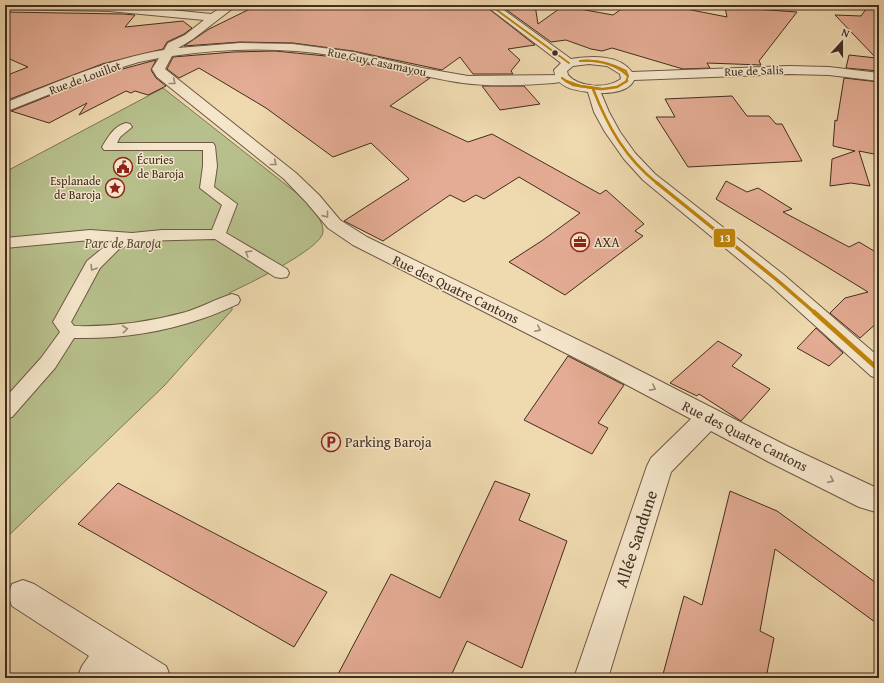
<svg xmlns="http://www.w3.org/2000/svg" width="884" height="683" font-family="'Gentium Book Plus',serif">
  <style>
    .green { fill: #b7c08c; stroke: #7c7656 }
    .building { fill: #e4ac94; stroke: #422d20 }
    .lines { fill: none; stroke-linecap: round; stroke-linejoin: round }
    .service-casing { stroke: #6d5844; stroke-width: 2 }
    .minor-casing { stroke: #6d5844; stroke-width: 2 }
    .tertiary-casing { stroke: #6d5844; stroke-width: 2 }
    .service { fill: #f5e6cb; fill-rule: evenodd }
    .minor { fill: #f5e6cb; fill-rule: evenodd }
    .tertiary { fill: #f5e6cb; fill-rule: evenodd }
    .bus-1-far3-casing { stroke: #f5e6cb; stroke-width: 3.5 }
    .bus-1-far2-casing { stroke: #f5e6cb; stroke-width: 4.5 }
    .bus-1-far1-casing { stroke: #f5e6cb; stroke-width: 6 }
    .bus-1-casing { stroke: #f5e6cb; stroke-width: 8 }
    .bus-1-far3 { stroke: #bf840a; stroke-width: 2 }
    .bus-1-far2 { stroke: #bf840a; stroke-width: 2.5 }
    .bus-1-far1 { stroke: #bf840a; stroke-width: 3.5 }
    .bus-1 { stroke: #bf840a; stroke-width: 4.5 }
    .oneway { stroke: #9c8a76 }
    .bus-dot { fill: #422d20; stroke: #f5e6cb; stroke-width: 1.5 }
    .labels { text-anchor: middle; stroke-width: 3; stroke-linejoin: round; paint-order: stroke }
    .far-street-label { font-size: 12px; fill: #422d20; stroke: #f5e6cb }
    .far-poi-label { font-size: 12px; fill: #422d20; stroke: #f5e6cb; text-anchor: start }
    .poi-label { font-size: 14px; fill: #422d20; stroke: #f5e6cb; text-anchor: start }
    .park-label { font-size: 14px; font-style: italic; fill: #594a36; stroke: #f5e6cb }
    .street-label { font-size: 14px; fill: #422d20; stroke: #f5e6cb }
    .near-street-label { font-size: 17px; fill: #422d20; stroke: #f5e6cb }
    .line-badge { stroke: #f5e6cb; stroke-width: 1.5 }
    .badge-label { font-size: 11px; text-anchor: middle; font-weight: bold; fill: #fff }
  </style>
  <rect width="100%" height="100%" fill="#efd9af"/>
  <filter id="stains"><feTurbulence type="fractalNoise" baseFrequency=".005" numOctaves="4"/><feColorMatrix values="0 0 0 0 .2 0 0 0 0 .09 0 0 0 0 .02 0 0 0 .5 -.17"/></filter>
  <radialGradient id="worn" r=".72"><stop offset=".6" stop-color="#630" stop-opacity="0"/><stop offset="1" stop-color="#630" stop-opacity=".3"/></radialGradient>
  <path class="green" d="M163 88 308 202C313 210 324 222 323 232 322 249 246 285 229 293L232 300V310L164 386 5 539V172Z"/>
  <g class="building">
    <path d="M258 5H484L535 45 508 49 520 60 511 71 513 74H473L460 57 442 70 353 51 293 43 240 42 184 46 209 29Z"/>
    <path d="M500 5H535L538 24 563 6 613 15 627 5H666L727 17 725 7 797 12 759 61 761 65 707 63 710 68 683 69 612 48 602 51 591 49 566 40 551 42Z"/>
    <path d="M869 5H879V71L846 68 849 55 876 58 835 15 861 16Z"/>
    <path d="M5 12 123 14 135 15 125 27 183 21 192 28 184 34 167 42 163 49 102 64 5 101V76L28 67 5 57Z"/>
    <path d="M275 51 336 57 430 78 390 106 468 142 492 134 600 194 606 190 644 224 635 231 643 236 565 295 509 262 543 240 580 213 519 177 484 199 476 195 464 202 450 195 383 241 344 221 409 179 371 143 333 157 266 108 199 68 179 78 167 69 173 57 233 52Z"/>
    <path d="M156 60 151 70 156 78 166 86 148 95 135 91 131 93 126 91 79 115 87 103 49 123 11 111 104 74Z"/>
    <path d="M844 78 879 82V155L859 151 870 186 851 183 830 186 832 159 855 151 833 146 835 120 837 121Z"/>
    <path d="M482 86H524L540 104 500 110Z"/>
    <path d="M732 96 747 116H769L776 124H782L802 161 688 167 656 117H675L665 99Z"/>
    <path d="M726 181 747 192 758 188 792 209 783 212 849 247 859 242 879 254V321L860 338 830 313 845 298 868 292 716 199Z"/>
    <path d="M816 328 843 353 829 366 797 348Z"/>
    <path d="M718 341 742 355 732 366 770 389 741 421 699 394 697 396 670 383Z"/>
    <path d="M568 356 624 385 598 423 608 428 592 454 524 420Z"/>
    <path d="M495 481 530 494 519 520 567 541 522 668 467 641 450 678H336L391 574 440 598Z"/>
    <path d="M118 483 327 592 294 647 78 524Z"/>
    <path d="M730 491 777 511 879 585V625L775 549 760 631 774 638 766 678H662L684 596 702 605Z"/>
  </g>
  <g class="lines">
    <g class="service-casing">
      <path id="service" d="M126 123 130 124 132 127 120 137 117 143H213L215 146 217 166 214 187 237 204 226 233 287 269 289 273 287 277 281 278 275 277 215 239 138 241 119 249 100 268 71 322 74 326C112 327 150 322 186 312 202 307 216 299 232 294L238 296 240 300 238 304C226 309 214 315 201 319 160 333 117 339 74 338L55 368 12 417 5 419V398L41 358 60 332 53 322 87 261 109 243 113 241 90 240 5 248V238L90 230 132 233 162 230H212L222 205 200 188 203 166V150H104L102 147C108 137 114 126 126 123Z"/>
    </g>
    <g class="minor-casing">
      <g id="minor">
        <path d="M5 5H121L211 14 225 5H237L193 39 178 48 240 43 293 44 353 52 422 68 468 76 567 75 569 78 567 81 554 83C526 85 492 87 463 83 420 77 379 63 336 56 282 47 226 48 172 56L165 69 296 173 319 195 340 220 367 237 611 356 787 446 879 489V513L859 507 769 462 711 431 671 472 608 678H574L647 466 651 458 691 419 595 368 353 245 328 228 307 203 284 179 157 77 152 69 159 58 139 62 103 73 5 112V103C57 82 108 59 164 50L168 43 185 35 204 20 109 11 5 9Z"/>
        <path d="M23 580 34 584 166 666 171 678H124L117 673 113 678H77L82 666 89 656 12 606 8 595 12 584Z"/>
      </g>
    </g>
    <g class="tertiary-casing">
      <path id="tertiary" d="M485 5H497L571 59C591 56 619 54 632 72L789 66 829 67 879 73V81L829 75 789 74 634 80C629 91 613 93 601 93L609 112 620 132 635 153 655 174 784 275 879 357V379L871 376 770 285 643 180 624 159 605 132 594 112 588 92C573 90 556 87 554 70L561 63ZM589 64 607 66 620 74 621 79C607 89 579 88 568 75L567 71 573 66Z"/>
    </g>
    <use href="#service" class="service"/>
    <use href="#minor" class="minor"/>
    <use href="#tertiary" class="tertiary"/>
    <g class="bus-1-far3-casing">
      <g id="bus-1-far3">
        <path d="M490 5 569 63"/>
        <path d="M580 61C597 59 611 63 626 71L628 76"/>
        <path d="M580 61C598 60 614 63 628 76"/>
        <path d="M562 78 567 82"/>
        <path d="M562 78 568 82"/>
        <path d="M626 82 628 76"/>
      </g>
    </g>
    <g class="bus-1-far2-casing">
      <g id="bus-1-far2">
        <path d="M566 81 580 86 601 89"/>
        <path d="M566 81 573 85 601 89"/>
        <path d="M593 89C608 127 625 158 658 184"/>
        <path d="M603 89 617 87 627 81"/>
      </g>
    </g>
    <g class="bus-1-far1-casing">
      <path id="bus-1-far1" d="M657 183 777 280 815 313"/>
    </g>
    <g class="bus-1-casing">
      <path id="bus-1" d="M814 312 879 370"/>
    </g>
    <use href="#bus-1-far3" class="bus-1-far3"/>
    <use href="#bus-1-far2" class="bus-1-far2"/>
    <use href="#bus-1-far1" class="bus-1-far1"/>
    <use href="#bus-1" class="bus-1"/>
  </g>
  <defs><path id="oneway-chevron" d="M-2-3.5L2.5 0L-2 3.5" fill="none" stroke-width="1.6" stroke-linecap="round" stroke-linejoin="round"/></defs>
  <g class="oneway">
    <use href="#oneway-chevron" transform="translate(173 82) rotate(39)"/>
    <use href="#oneway-chevron" transform="translate(274 163) rotate(39)"/>
    <use href="#oneway-chevron" transform="translate(326 215) rotate(51)"/>
    <use href="#oneway-chevron" transform="translate(248 253) rotate(-148)"/>
    <use href="#oneway-chevron" transform="translate(93 268) rotate(122)"/>
    <use href="#oneway-chevron" transform="translate(125 329) rotate(-6)"/>
    <use href="#oneway-chevron" transform="translate(538 329) rotate(26)"/>
    <use href="#oneway-chevron" transform="translate(653 388) rotate(28)"/>
    <use href="#oneway-chevron" transform="translate(831 480) rotate(26)"/>
  </g>
  <defs>
    <g id="civic-ring" transform="scale(1)"><circle r="9.5" fill="#f5e6cb" stroke="#8f2418" stroke-width="1.5"/><path d="M-.6-6.5H3V-4.5H.6V-3L4-1V1h2V6H-6V1h2V-1L-.6-3ZM-1.2 2.5V6h2.4V2.5Z" fill="#8f2418"/></g>
    <g id="sight-ring" transform="scale(1)"><circle r="9.5" fill="#f5e6cb" stroke="#8f2418" stroke-width="1.5"/><path d="M0-6L1.8-2.2L6-1.7L2.9 1.2L3.7 5.4L0 3.3L-3.7 5.4L-2.9 1.2L-6-1.7L-1.8-2.2Z" fill="#8f2418"/></g>
    <g id="office-ring" transform="scale(1)"><circle r="9.5" fill="#f5e6cb" stroke="#8f2418" stroke-width="1.5"/><path d="M-6-3h4V-5.5h4V-3h4V5H-6ZM-1-4.5V-3h2v-1.5ZM-6 0V1H6V0Z" fill="#8f2418"/></g>
    <g id="parking-ring" transform="scale(1)"><circle r="9.5" fill="#f5e6cb" stroke="#8f2418" stroke-width="1.5"/><path d="M-3.5-5.5H1a3.5 3.5 0 0 1 0 7H-1V5.5H-3.5ZM-1-3.4V-.6H.8a1.4 1.4 0 0 0 0-2.8Z" fill="#8f2418"/></g>
  </defs>
  <g fill-rule="evenodd">
    <use href="#civic-ring" x="123" y="167"/>
    <use href="#sight-ring" x="115" y="188"/>
    <use href="#office-ring" x="580" y="242"/>
    <use href="#parking-ring" x="331" y="442"/>
  </g>
  <circle class="bus-dot" cx="555" cy="53" r="3.5"/>
  <g class="labels">
    <g class="far-street-label">
      <text transform="translate(377 62) rotate(12)" y="4">Rue Guy Casamayou</text>
      <text transform="translate(754 71) rotate(-2)" y="4">Rue de Salis</text>
      <text transform="translate(85 78) rotate(-20)" y="4">Rue de Louillot</text>
    </g>
    <g class="far-poi-label">
      <text x="137" y="164">Écuries<tspan x="137" dy="14">de Baroja</tspan></text>
      <text x="101" y="185" text-anchor="end">Esplanade<tspan x="101" dy="14">de Baroja</tspan></text>
    </g>
    <g class="poi-label">
      <text x="594" y="247">AXA</text>
      <text x="345" y="447">Parking Baroja</text>
    </g>
    <g class="park-label">
      <text x="123" y="248">Parc de Baroja</text>
    </g>
    <g class="street-label">
      <text transform="translate(456 289) rotate(26)" y="5">Rue des Quatre Cantons</text>
      <text transform="translate(745 436) rotate(27)" y="5">Rue des Quatre Cantons</text>
    </g>
    <g class="near-street-label">
      <text transform="translate(636 539) rotate(-72)" y="6">Allée Sandune</text>
    </g>
  </g>
  <rect class="line-badge" x="713" y="228" width="23" height="20" rx="4" fill="#bf840a"/>
  <g class="badge-label">
    <text x="725" y="242">13</text>
  </g>
  <rect width="884" height="683" fill="none" stroke="#efd9af" stroke-width="20"/>
  <rect x="6" y="6" width="872" height="671" fill="none" stroke="#422d20" stroke-width="2"/>
  <rect x="10" y="10" width="864" height="663" fill="none" stroke="#422d20"/>
  <g transform="translate(842 42) rotate(21)" stroke="#f5e6cb" stroke-width="3" paint-order="stroke">
  <path d="M0-3L7 15L0 10L-7 15Z" fill="#422d20"/>
  <text y="-6" font-size="11" font-weight="bold" text-anchor="middle" fill="#422d20">N</text>
  </g>
  <rect width="100%" height="100%" filter="url(#stains)"/>
  <rect width="100%" height="100%" fill="url(#worn)"/>
</svg>
